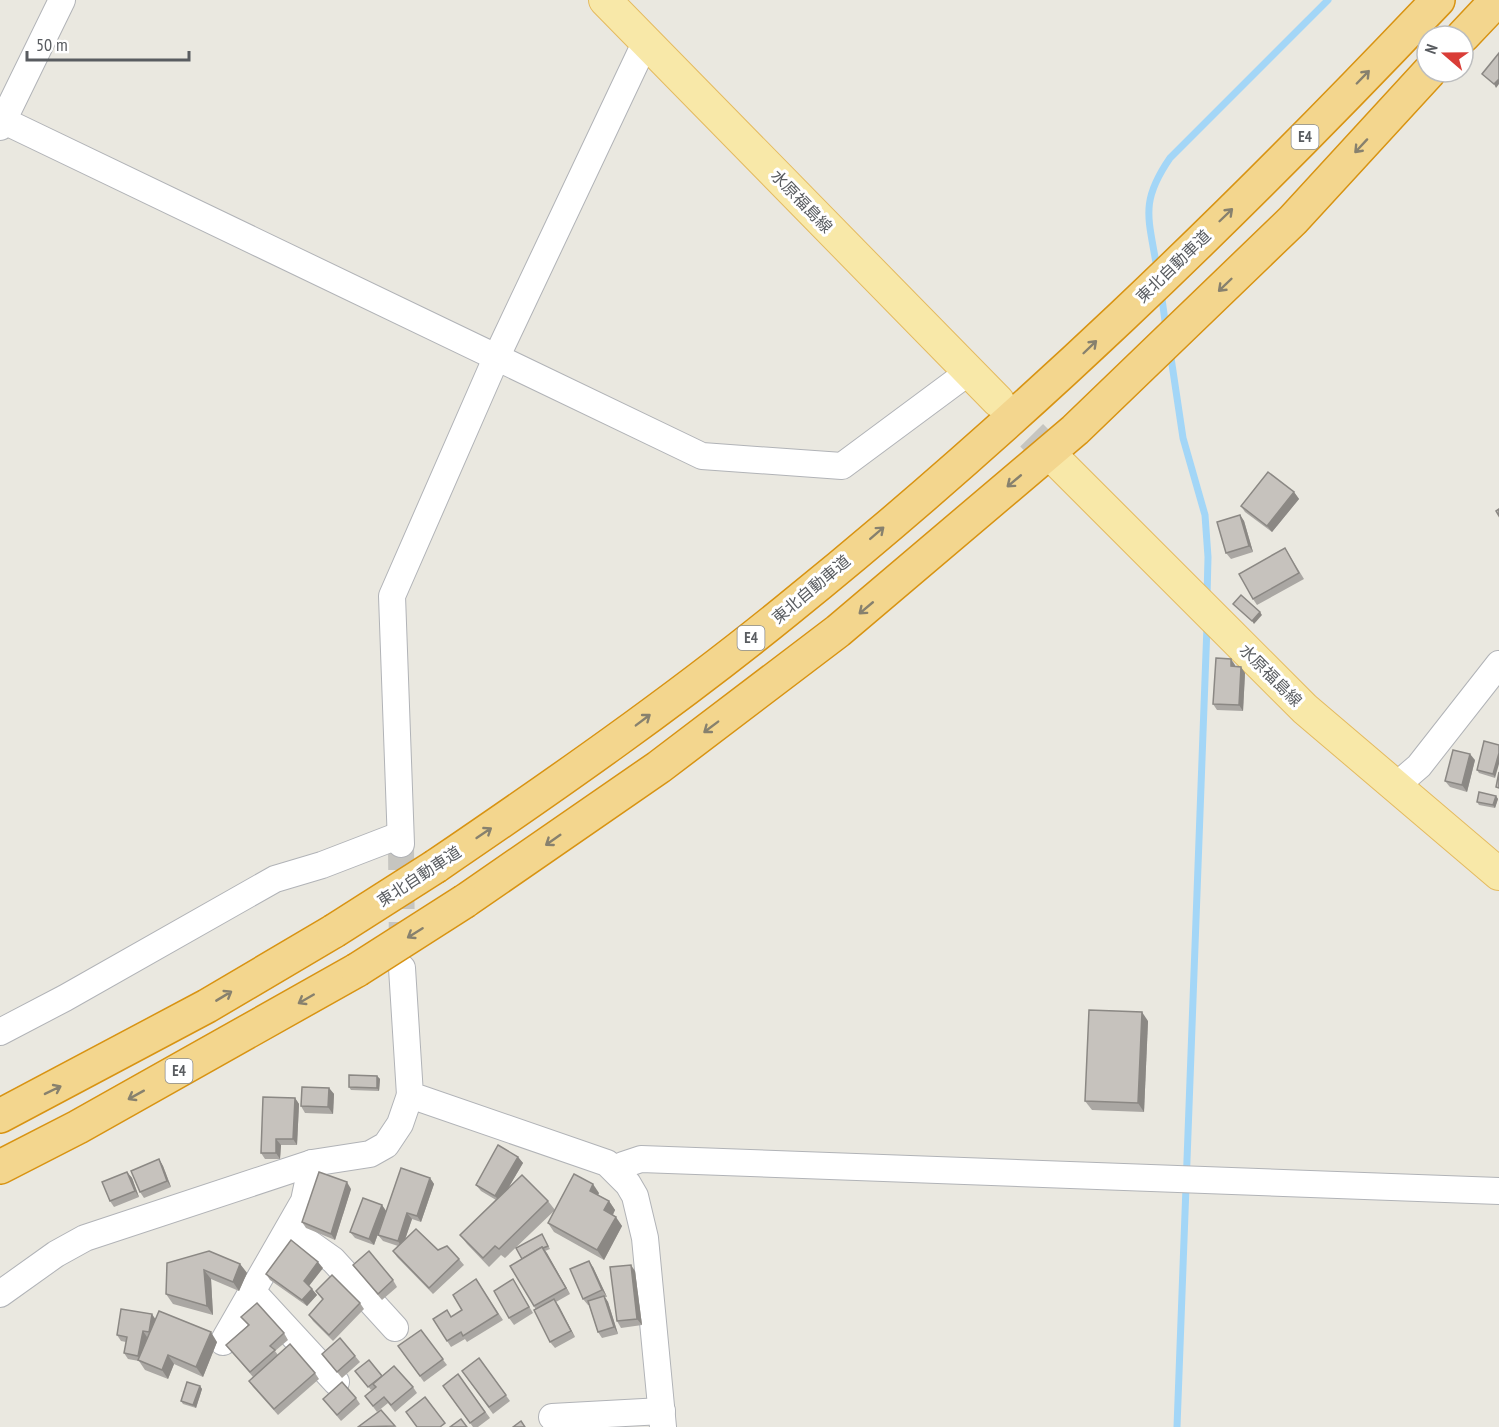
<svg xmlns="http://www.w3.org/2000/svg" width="1499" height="1427" font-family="'PT Sans Narrow','Noto Sans JP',sans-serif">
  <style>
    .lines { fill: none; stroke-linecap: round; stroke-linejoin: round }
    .stream { stroke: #a3d6f7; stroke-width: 7 }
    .minor-tunnel { stroke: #c6c5c0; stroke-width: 26; stroke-dasharray: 26 13; stroke-linecap: butt }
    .major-tunnel { stroke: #c6c5c0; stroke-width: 32; stroke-dasharray: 32 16; stroke-linecap: butt }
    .minor-casing { stroke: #b1b3b7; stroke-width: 28 }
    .major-casing { stroke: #e4ba5f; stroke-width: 34 }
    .highway-casing { stroke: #d89312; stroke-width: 36 }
    .minor { stroke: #fff; stroke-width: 26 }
    .major { stroke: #f8e8a8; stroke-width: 32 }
    .highway { stroke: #f3d68e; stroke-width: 33 }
    .highway-bridge-casing { stroke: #d89312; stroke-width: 36; stroke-linecap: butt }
    .highway-bridge { stroke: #f3d68e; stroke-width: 33 }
    .wall { fill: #aaa7a3 }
    .shaded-wall { fill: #8b8884 }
    .building { fill: #c6c2bd; stroke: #8b8884; stroke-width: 1.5 }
    .oneway { stroke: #87816e }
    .labels { text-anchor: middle; stroke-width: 6; stroke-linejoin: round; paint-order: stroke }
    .shield { fill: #fff; stroke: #8b8d90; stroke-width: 1.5 }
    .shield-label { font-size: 15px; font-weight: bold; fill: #595c60 }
    .street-label { font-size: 16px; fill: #595c60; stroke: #fff }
  </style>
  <rect width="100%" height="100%" fill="#eae8e0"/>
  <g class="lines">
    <g class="stream">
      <path d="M1157 269C1149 218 1139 203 1170 158L1328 0"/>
      <path d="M1161 292 1166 328"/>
      <path d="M1170 351 1183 438 1205 515 1208 557 1207 597"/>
      <path d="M1177 1427 1207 626"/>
    </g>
    <path class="minor-tunnel" d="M401 844 402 956"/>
    <path class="major-tunnel" d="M998 401 1056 460"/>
    <g class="minor-casing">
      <g id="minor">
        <path d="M0 119 702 456 842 466 970 371"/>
        <path d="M0 127 62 0"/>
        <path d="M1397 785 1419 766 1499 664"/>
        <path d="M401 844 392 596 497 356 646 41"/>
        <path d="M402 968 410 1095 607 1163 628 1184 635 1196 645 1238 663 1427"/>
        <path d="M0 1032 65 998 275 879 322 865 400 835"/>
        <path d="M619 1173 623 1165 641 1159 1499 1191"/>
        <path d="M289 1229 333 1260 395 1328"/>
        <path d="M253 1292 336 1382"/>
        <path d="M0 1294 56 1254 85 1238 312 1163 370 1154 386 1145 400 1124 410 1095"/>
        <path d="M223 1342 304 1201 312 1163"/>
        <path d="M552 1417 662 1411"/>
      </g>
    </g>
    <g class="major-casing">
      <g id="major">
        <path d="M605 0 998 401"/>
        <path d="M1056 460 1305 709 1499 874"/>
      </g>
    </g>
    <g class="highway-casing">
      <g id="highway">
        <path d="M1463 36 1497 0"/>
        <path d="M436 866C555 785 674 702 786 611 1018 424 1233 216 1438 0"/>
        <path d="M465 901 659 767 838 631 1075 430 1293 220 1429 72"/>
        <path d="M0 1116 207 1006 334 931"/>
        <path d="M0 1167 78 1127 357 970"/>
      </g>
    </g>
    <use href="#minor" class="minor"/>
    <use href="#major" class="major"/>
    <use href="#highway" class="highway"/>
    <g class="highway-bridge-casing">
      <g id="highway-bridge">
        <path d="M334 931 436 866"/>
        <path d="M357 970 465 901"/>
      </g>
    </g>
    <use href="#highway-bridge" class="highway-bridge"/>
  </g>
  <g class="wall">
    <path d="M1294 492 1299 499 1272 532 1245 512 1241 506Z"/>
    <path d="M1240 515 1244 521 1253 552 1231 559 1226 553Z"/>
    <path d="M1285 548 1304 579 1257 605 1253 599Z"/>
    <path d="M1235 665V666L1245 673 1243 711 1217 710 1213 704Z"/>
    <path d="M1484 741 1495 778 1479 773 1477 770Z"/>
    <path d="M1475 760 1467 792 1450 787 1445 781Z"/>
    <path d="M1496 796 1498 799 1495 808 1479 805 1477 802Z"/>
    <path d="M1148 1021 1144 1112 1092 1110 1085 1101Z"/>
    <path d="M377 1076 380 1079 379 1091 351 1090 349 1087Z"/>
    <path d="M329 1088 334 1094 333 1114 305 1113 301 1106Z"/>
    <path d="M295 1098 299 1104 297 1145H281L280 1159H265L261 1153Z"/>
    <path d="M518 1157 523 1163 507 1190 548 1201 555 1210 505 1258 501 1255 489 1267 467 1244 460 1235 496 1200 481 1191 476 1185Z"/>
    <path d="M159 1159 163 1166 171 1187 144 1198 140 1192Z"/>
    <path d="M127 1172 132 1178 139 1197 114 1207 110 1201Z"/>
    <path d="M430 1178 434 1184 421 1222 412 1219 405 1240 438 1250 459 1259 464 1265 433 1294 397 1257 393 1251 398 1246 383 1241 378 1235Z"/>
    <path d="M351 1189 335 1240 306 1228 302 1222Z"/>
    <path d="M599 1193 598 1195 609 1201 615 1210 613 1215 622 1226 604 1260 554 1232 548 1223Z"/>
    <path d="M382 1205 386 1211 374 1245 355 1238 350 1232Z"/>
    <path d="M542 1234 550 1249 545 1251 570 1294 556 1302 575 1337 555 1348 550 1342 534 1306 522 1259Z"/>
    <path d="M167 1263 240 1264 247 1273 239 1291 211 1279 213 1315 173 1304 166 1294Z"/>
    <path d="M353 1265 393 1280 397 1287 382 1300Z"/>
    <path d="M593 1267 607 1297H605L608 1302 618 1334 602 1338 598 1332 589 1305H588L583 1299Z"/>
    <path d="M323 1268 309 1286 317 1295 307 1306 270 1280 266 1274Z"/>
    <path d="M635 1271 642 1325 621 1328 617 1321Z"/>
    <path d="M476 1279 503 1320 467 1342 465 1339 451 1347 433 1319 452 1317 462 1310Z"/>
    <path d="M513 1279 533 1313 514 1325 509 1318Z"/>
    <path d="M316 1291 360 1303 364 1309 333 1341 313 1321 309 1315 323 1300Z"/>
    <path d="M241 1317 284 1333 288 1340 275 1351 278 1355 315 1373 319 1379 278 1415 253 1387 249 1381 253 1377 226 1345 248 1325Z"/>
    <path d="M156 1319 217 1342 203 1377 174 1364 168 1379 145 1370 139 1361 128 1359 124 1353 126 1342 121 1341 117 1335Z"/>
    <path d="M421 1330 447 1365 424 1382 398 1346Z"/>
    <path d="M322 1354 355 1356 360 1362 342 1378Z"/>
    <path d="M479 1358 510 1401 493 1414 462 1371Z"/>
    <path d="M355 1371 382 1377 413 1387 417 1393 395 1412 388 1403 377 1412 365 1396 376 1387 371 1390Z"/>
    <path d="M458 1374 490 1418 478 1427H473L443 1386Z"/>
    <path d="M200 1386 202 1389 196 1408 183 1404 181 1401Z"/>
    <path d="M356 1398 360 1404 341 1421 323 1399Z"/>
  </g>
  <g class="shaded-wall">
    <path d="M1499 79V84L1496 88 1494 84Z"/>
    <path d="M1294 492 1299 499 1272 532 1267 526Z"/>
    <path d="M1240 515 1244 521 1253 552 1249 546Z"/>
    <path d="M1260 612 1262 615 1254 624 1252 621Z"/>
    <path d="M1231 659 1235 665V672L1231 666Z"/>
    <path d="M1241 667 1245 673 1243 711 1239 705Z"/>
    <path d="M1499 753V764L1495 778 1493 774Z"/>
    <path d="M1470 754 1475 760 1467 792 1462 785Z"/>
    <path d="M1496 796 1498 799 1495 808 1493 805Z"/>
    <path d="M1142 1012 1148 1021 1144 1112 1138 1103Z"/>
    <path d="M377 1076 380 1079 379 1091 377 1088Z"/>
    <path d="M329 1088 334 1094 333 1114 328 1107Z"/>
    <path d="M295 1098 299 1104 297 1145 293 1139Z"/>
    <path d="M276 1139 281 1145 280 1159 276 1153Z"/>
    <path d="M518 1157 523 1163 500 1202 495 1196Z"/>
    <path d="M159 1159 163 1166 171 1187 167 1181Z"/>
    <path d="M127 1172 132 1178 139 1197 135 1191Z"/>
    <path d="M430 1178 434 1184 421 1222 417 1216Z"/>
    <path d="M347 1182 351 1189 335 1240 331 1234Z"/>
    <path d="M593 1184 599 1193 596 1200 590 1191Z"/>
    <path d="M609 1201 615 1210 610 1220 604 1210Z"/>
    <path d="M382 1205 386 1211 374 1245 369 1239Z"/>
    <path d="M407 1213 412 1219 402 1248 398 1241Z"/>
    <path d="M616 1217 622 1226 604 1260 597 1250Z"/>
    <path d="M542 1247 547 1253 570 1294 566 1288Z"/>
    <path d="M589 1261 593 1267 607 1297 602 1290Z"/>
    <path d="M318 1262 323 1268 308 1287 304 1281Z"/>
    <path d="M240 1264 247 1273 239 1291 233 1282Z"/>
    <path d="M631 1265 635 1271 642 1325 637 1319Z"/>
    <path d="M204 1270 211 1279 213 1315 207 1306Z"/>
    <path d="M312 1289 317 1295 307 1306 302 1300Z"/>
    <path d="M604 1296 608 1302 618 1334 614 1327Z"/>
    <path d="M554 1299 559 1306 575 1337 571 1331Z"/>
    <path d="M152 1314 156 1320 153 1338 149 1332Z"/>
    <path d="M143 1331 147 1337 143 1362 138 1356Z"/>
    <path d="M211 1332 217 1342 203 1377 196 1367Z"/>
    <path d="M168 1355 174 1364 168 1379 162 1370Z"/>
    <path d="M200 1386 202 1389 196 1408 193 1405Z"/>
  </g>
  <g class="building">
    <path d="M1499 53V79L1494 84 1482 74Z"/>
    <path d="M1268 472 1294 492 1267 526 1241 506Z"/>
    <path d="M1499 509V516L1496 511Z"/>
    <path d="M1240 515 1249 546 1226 553 1217 522Z"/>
    <path d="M1285 548 1299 573 1253 599 1239 574Z"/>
    <path d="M1241 595 1260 612 1252 621 1233 604Z"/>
    <path d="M1216 658 1231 659V666L1241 667 1239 705 1213 704Z"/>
    <path d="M1484 741 1499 745V753L1493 774 1477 770Z"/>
    <path d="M1453 750 1470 754 1462 785 1445 781Z"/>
    <path d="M1499 772V788L1496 787Z"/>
    <path d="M1479 792 1496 796 1493 805 1477 802Z"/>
    <path d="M1089 1010 1142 1012 1138 1103 1085 1101Z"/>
    <path d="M349 1075 377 1076V1088L349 1087Z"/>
    <path d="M302 1087 329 1088 328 1107 301 1106Z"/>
    <path d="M263 1097 295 1098 293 1139H276V1153H261Z"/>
    <path d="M498 1145 518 1157 495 1196 476 1185Z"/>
    <path d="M159 1159 167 1181 140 1192 131 1171Z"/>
    <path d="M401 1168 430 1178 417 1216 407 1213 398 1241 378 1235Z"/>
    <path d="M127 1172 135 1191 110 1201 102 1182Z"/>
    <path d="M319 1172 347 1182 331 1234 302 1222Z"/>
    <path d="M574 1174 593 1184 590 1191 609 1201 604 1210 616 1217 597 1250 548 1223Z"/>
    <path d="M522 1175 548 1201 499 1249 495 1246 483 1258 460 1235Z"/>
    <path d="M363 1198 382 1205 369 1239 350 1232Z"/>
    <path d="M416 1229 438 1250 447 1246 459 1259 429 1288 393 1251Z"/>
    <path d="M542 1234 548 1246 543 1248 542 1247 522 1259 516 1248Z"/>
    <path d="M291 1240 318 1262 304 1281 312 1289 302 1300 266 1274Z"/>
    <path d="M542 1247 566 1288 534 1306 510 1266Z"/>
    <path d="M209 1251 240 1264 233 1282 204 1270 207 1306 166 1294 167 1263Z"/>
    <path d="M369 1251 393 1280 378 1294 353 1265Z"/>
    <path d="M589 1261 602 1290 583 1299 570 1269Z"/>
    <path d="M631 1265 637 1319 617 1321 610 1267Z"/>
    <path d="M332 1275 360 1303 329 1335 309 1315 323 1299 316 1291Z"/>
    <path d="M476 1279 498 1314 463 1336 461 1332 447 1341 433 1319 447 1310 451 1317 462 1310 453 1295Z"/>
    <path d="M513 1279 529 1307 509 1318 494 1291Z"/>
    <path d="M604 1296 614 1327 598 1332 588 1301Z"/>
    <path d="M554 1299 571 1331 550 1342 534 1310Z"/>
    <path d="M257 1303 284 1333 270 1346 275 1350 250 1372 226 1345 249 1325 241 1317Z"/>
    <path d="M121 1309 152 1314 149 1332 143 1331 138 1356 124 1353 127 1337 117 1335Z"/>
    <path d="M159 1311 211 1332 196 1367 168 1355 162 1370 138 1360Z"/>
    <path d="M421 1330 443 1359 420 1376 398 1346Z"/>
    <path d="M340 1338 355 1356 337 1372 322 1354Z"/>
    <path d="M290 1344 315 1373 274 1409 249 1381Z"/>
    <path d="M479 1358 506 1395 489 1407 462 1371Z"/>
    <path d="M369 1360 382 1376 368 1387 355 1371Z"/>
    <path d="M394 1366 413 1387 391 1405 384 1397 373 1406 365 1396 376 1387 373 1384Z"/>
    <path d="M458 1374 485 1412 470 1423 443 1386Z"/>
    <path d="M187 1382 200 1386 193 1405 181 1401Z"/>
    <path d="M342 1382 356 1398 337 1415 323 1399Z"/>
    <path d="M425 1397 445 1423 440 1427H417L406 1412Z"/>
    <path d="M381 1410 395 1426 358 1427Z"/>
    <path d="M461 1419 467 1427H450Z"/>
    <path d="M521 1421 525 1427H513Z"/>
  </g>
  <defs><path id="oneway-shaft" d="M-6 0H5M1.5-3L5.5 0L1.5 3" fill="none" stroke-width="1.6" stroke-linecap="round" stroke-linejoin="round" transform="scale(1.5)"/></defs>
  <g class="oneway">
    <use href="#oneway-shaft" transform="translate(1363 77) rotate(-46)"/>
    <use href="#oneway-shaft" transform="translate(1361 146) rotate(133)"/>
    <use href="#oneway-shaft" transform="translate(1226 215) rotate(-44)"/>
    <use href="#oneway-shaft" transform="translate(1225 285) rotate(136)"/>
    <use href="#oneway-shaft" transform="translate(1090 347) rotate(-44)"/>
    <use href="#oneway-shaft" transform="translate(1014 481) rotate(140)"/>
    <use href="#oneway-shaft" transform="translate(877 533) rotate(-41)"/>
    <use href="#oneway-shaft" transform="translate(866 608) rotate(140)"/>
    <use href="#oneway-shaft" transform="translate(643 720) rotate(-37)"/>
    <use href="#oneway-shaft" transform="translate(711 727) rotate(143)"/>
    <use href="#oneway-shaft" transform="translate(484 833) rotate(-34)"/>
    <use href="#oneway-shaft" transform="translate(553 840) rotate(145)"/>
    <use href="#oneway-shaft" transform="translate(415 933) rotate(148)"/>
    <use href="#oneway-shaft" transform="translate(224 996) rotate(-31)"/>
    <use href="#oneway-shaft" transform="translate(306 999) rotate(150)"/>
    <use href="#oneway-shaft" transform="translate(53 1090) rotate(-26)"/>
    <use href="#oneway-shaft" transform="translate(136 1095) rotate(151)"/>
  </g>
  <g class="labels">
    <g class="shield">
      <rect x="1291.5" y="125" width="27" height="24" rx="4.5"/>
      <rect x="737.5" y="626" width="27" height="24" rx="4.5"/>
      <rect x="165.5" y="1059" width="27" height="24" rx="4.5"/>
    </g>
    <g class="shield-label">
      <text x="1305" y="142">E4</text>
      <text x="751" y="643">E4</text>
      <text x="179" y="1076">E4</text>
    </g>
    <g class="street-label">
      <text transform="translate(802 201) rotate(46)" y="6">水原福島線</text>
      <text transform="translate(1173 266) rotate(-44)" y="6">東北自動車道</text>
      <text transform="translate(811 589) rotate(-40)" y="6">東北自動車道</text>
      <text transform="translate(1271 675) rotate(45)" y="6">水原福島線</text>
      <text transform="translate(419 876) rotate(-33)" y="6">東北自動車道</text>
    </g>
  </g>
  <g transform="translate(1445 54) rotate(290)"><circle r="28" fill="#ffffff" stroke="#bdbebf" stroke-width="1.5"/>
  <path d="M0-4.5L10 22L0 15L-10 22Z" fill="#d93d37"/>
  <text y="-9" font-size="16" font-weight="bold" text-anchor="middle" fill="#595c60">N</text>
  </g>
  <path d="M27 51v9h162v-9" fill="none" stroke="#595c60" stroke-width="3"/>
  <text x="36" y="51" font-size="18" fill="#595c60" stroke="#ffffff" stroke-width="4.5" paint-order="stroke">50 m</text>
</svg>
